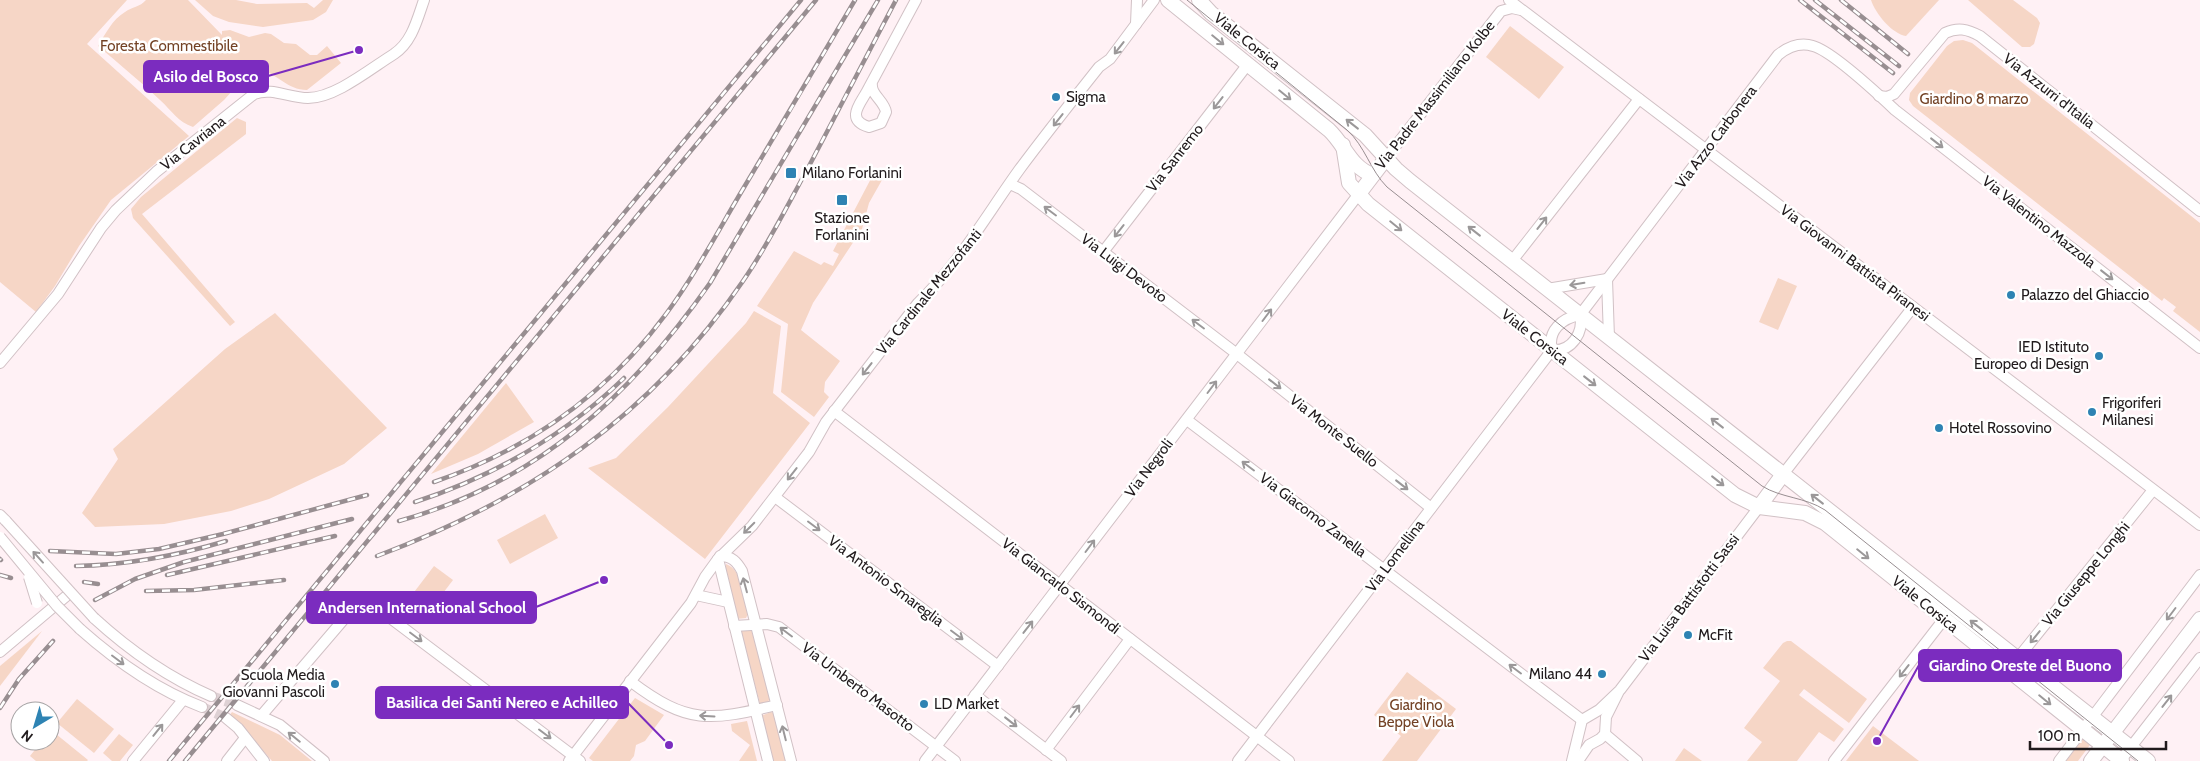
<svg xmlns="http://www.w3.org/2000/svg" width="2200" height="761" font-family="Cabin,sans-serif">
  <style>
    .green { fill: #f6d6c6 }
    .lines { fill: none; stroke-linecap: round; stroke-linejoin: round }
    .minor-tunnel { stroke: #ded1d4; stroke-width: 10; stroke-dasharray: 10 5; stroke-linecap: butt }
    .minor-casing { stroke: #d1c1c5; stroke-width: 12 }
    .major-casing { stroke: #d1c1c5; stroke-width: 16 }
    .minor { stroke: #fff; stroke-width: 10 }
    .major { stroke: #fff; stroke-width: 14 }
    .tram { stroke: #988e91; stroke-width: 1 }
    .rail-casing { stroke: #988e91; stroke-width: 4.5 }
    .rail { stroke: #fff; stroke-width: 2.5; stroke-dasharray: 8; stroke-linecap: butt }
    .minor-bridge-casing { stroke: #d1c1c5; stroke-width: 12; stroke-linecap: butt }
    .minor-bridge { stroke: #fff; stroke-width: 10 }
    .oneway { stroke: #9b9899 }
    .poi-dot { fill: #2e83b3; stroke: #fff; stroke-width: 2 }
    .labels { text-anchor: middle; stroke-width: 5; stroke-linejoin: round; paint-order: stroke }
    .street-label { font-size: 15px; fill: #201a1c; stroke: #fff }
    .park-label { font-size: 15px; fill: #734225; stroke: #fff }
    .poi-label { font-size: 15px; fill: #201a1c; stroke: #fff; text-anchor: start }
    .leader { fill: none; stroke: #7b2cbf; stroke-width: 2 }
    .callout-dot { fill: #7b2cbf; stroke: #fff; stroke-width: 2 }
    .callout { fill: #7b2cbf; stroke: #7b2cbf; stroke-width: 2 }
    .callout-label { font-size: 16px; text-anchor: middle; font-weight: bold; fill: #fff }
  </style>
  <rect width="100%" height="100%" fill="#fff1f5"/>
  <g class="green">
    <path d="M0 0H127L87 44 189 136 111 200 79 246 55 286 36 312 0 282Z"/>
    <path d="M146 0H188L222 35V31L230 30 249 37 265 33 271 34 284 43 296 44 310 55H317L327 46 341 63 307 90C287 90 277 73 259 69L251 76 242 80 224 100 193 127C178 122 172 111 160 100 140 81 119 64 98 46 106 33 112 20 125 12 132 7 140 7 146 0Z"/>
    <path d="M195 0H236L257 4 307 3 314 8 323 0H333L326 12 313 20 263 27 229 22 213 16Z"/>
    <path d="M1871 0H1939L1906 36C1892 34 1875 13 1871 0Z"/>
    <path d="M1968 0H2013L2037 18 2040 23 2034 44 2030 47H2022Z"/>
    <path d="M1510 26 1564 67 1539 99 1486 57Z"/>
    <path d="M1963 40 1972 43 2200 223V332L2173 311 2176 307 2164 298 2162 301 1913 106 1909 100 1910 93 1947 46 1954 41Z"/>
    <path d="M237 118 246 122V134L142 214 235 322 230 326 133 218 131 209 141 197Z"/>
    <path d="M876 169 882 180 869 203 862 229 813 303 801 330 840 361 825 382 824 392 829 397 814 417 781 392 788 324 757 306 794 251 821 265 824 262 833 266 839 254 833 251Z"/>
    <path d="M1778 278 1797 286 1778 330 1759 322Z"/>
    <path d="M754 311 781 326 773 393 810 423 705 559 588 468 616 458 668 407 746 323Z"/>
    <path d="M275 313 387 428 344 464 269 499 231 511 164 524 95 527 82 513 118 459 113 449 225 349Z"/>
    <path d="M506 383 534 422 478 454 431 474Z"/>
    <path d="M545 514 558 538 510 564 497 540Z"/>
    <path d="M726 564C743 570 744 599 748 614L746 618 736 619 725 569Z"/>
    <path d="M434 566 453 580 424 618 405 604Z"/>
    <path d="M751 628 770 698 768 702 760 704 740 630Z"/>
    <path d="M42 631 0 686V666Z"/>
    <path d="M1787 641H1791L1867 699 1849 723 1804 689 1799 695 1844 729 1834 742 1819 732 1797 761H1747L1762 742 1744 728 1780 681 1763 668 1783 643Z"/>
    <path d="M1407 672 1456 709 1417 761H1382L1401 736 1374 715Z"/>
    <path d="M635 698 664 715 645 741 636 745 634 756 630 761H593L589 758Z"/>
    <path d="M77 699 114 729 94 753 57 723Z"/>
    <path d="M232 712 280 735 312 761H272L248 733 229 716Z"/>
    <path d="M771 712 774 713 786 761H772L761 716Z"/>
    <path d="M747 721 757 761H739L750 745 732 731 731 724Z"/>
    <path d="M1873 726 1919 761H1846Z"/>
    <path d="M51 730 88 760 87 761H36L30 756 42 741H50Z"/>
    <path d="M119 734 133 745 120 761H112L103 753Z"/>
    <path d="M2083 739 2090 745 2078 761H2066Z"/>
    <path d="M1684 748 1702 761H1675Z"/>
  </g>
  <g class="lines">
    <g class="minor-tunnel">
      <path d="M211 696 237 705"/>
      <path d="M202 707 226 718"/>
    </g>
    <g class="minor-casing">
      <g id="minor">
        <path d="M1509 0 2200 525"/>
        <path d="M1136 24 1137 0"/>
        <path d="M872 82C870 95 884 100 886 112L881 123 869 127C846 120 859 105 866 93L916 0"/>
        <path d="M1879 96 1887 97 1894 94 1945 33C1958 27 1967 29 1980 36L2200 211"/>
        <path d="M1387 157 1501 11 1512 8 1521 10"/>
        <path d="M1010 184 1021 189 1237 354 1431 508"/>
        <path d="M1103 252 1248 64"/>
        <path d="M1512 261 1639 99"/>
        <path d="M1607 279 1609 338"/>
        <path d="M1547 289 1607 279"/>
        <path d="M1580 315 1778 55C1788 47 1800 42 1813 46 1832 51 1879 95 1895 110L2200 348"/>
        <path d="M1552 350C1572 352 1584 332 1580 315"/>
        <path d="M0 363 58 294 101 228 116 210 156 172 254 94C272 87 289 98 308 98 335 98 370 69 394 54 412 42 417 20 424 0"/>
        <path d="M834 411 1289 761"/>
        <path d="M1187 420 1582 720"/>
        <path d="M1784 473 1913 307"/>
        <path d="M775 497 998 666"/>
        <path d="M0 515 6 521"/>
        <path d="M720 556C732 556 737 562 742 571L791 761"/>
        <path d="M718 559 768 761"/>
        <path d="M696 595 728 602"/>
        <path d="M94 618C129 650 167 677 211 696"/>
        <path d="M734 626 767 624 779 627 955 761"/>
        <path d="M80 629C116 661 157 690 202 707"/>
        <path d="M0 652 70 593"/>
        <path d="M2018 658 2153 490"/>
        <path d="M630 681C688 725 709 721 777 705"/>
        <path d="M975 695 1061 761"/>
        <path d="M237 705 280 725 324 761"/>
        <path d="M261 716 356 605 361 601 369 602 580 761"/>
        <path d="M226 718 238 728 264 761"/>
        <path d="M1605 734 1637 761"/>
        <path d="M1046 750 1130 639"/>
        <path d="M133 761 183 700"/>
        <path d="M227 761 245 738"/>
        <path d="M569 761 691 603 705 577 718 559 752 526 809 452 826 422 918 303C958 265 986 216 1019 170 1045 135 1072 101 1099 67L1110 59 1154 0"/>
        <path d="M925 761 1358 195"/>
        <path d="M1238 761 1552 350C1547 331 1562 318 1580 315"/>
        <path d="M1572 761 1582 720 1599 710 1620 690 1759 507"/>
        <path d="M1578 761 1589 745 1600 739 1605 734 1606 717 1618 693"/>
        <path d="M1834 761 1944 619"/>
        <path d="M2059 761 2200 575"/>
        <path d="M2120 761 2200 658"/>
      </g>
    </g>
    <g class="major-casing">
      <g id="major">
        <path d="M1168 0 1329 130C1345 145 1351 168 1373 175"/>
        <path d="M1199 0 1211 13 1365 135 1396 169 1410 181 2148 761"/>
        <path d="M1343 145 1349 183 1368 204 1735 495 1759 507 1805 513 1825 523 2122 761"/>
        <path d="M1358 195 1387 157"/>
        <path d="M1759 507 1784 473"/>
        <path d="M2091 761 2200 619"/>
      </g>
    </g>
    <use href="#minor" class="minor"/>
    <use href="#major" class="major"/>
    <path class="tram" d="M1187 0 1347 130C1365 146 1370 170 1387 187L1762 486C1781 498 1805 497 1825 510L2138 761"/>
    <g class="rail-casing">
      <g id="rail">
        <path d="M1800 0 1893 73"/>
        <path d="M1815 0 1899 66"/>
        <path d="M1841 0 1908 54"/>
        <path d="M434 482C527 450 607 394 666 314 695 275 718 231 743 189 781 126 818 63 855 0"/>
        <path d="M415 502C494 476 563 437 624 378"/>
        <path d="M399 521C536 483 630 397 710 283L878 0"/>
        <path d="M50 551 116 554 159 549 223 534 367 495"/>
        <path d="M377 556C529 499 651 416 743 281 768 245 787 206 808 168 837 112 867 56 896 0"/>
        <path d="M0 559 1 560"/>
        <path d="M76 566C129 565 176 556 226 541"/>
        <path d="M0 575 11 578"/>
        <path d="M167 575 335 536"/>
        <path d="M84 582 98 584"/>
        <path d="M146 591 194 590 284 580"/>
        <path d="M95 600 135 579 184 562 352 519"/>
        <path d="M0 708 19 679 53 641"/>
        <path d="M169 761 801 0"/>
        <path d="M185 761 816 0"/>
      </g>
    </g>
    <use href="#rail" class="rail"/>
    <g class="minor-bridge-casing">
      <g id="minor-bridge">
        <path d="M6 521 94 618"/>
        <path d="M0 537 57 606 80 629"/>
        <path d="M29 577 37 603"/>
      </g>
    </g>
    <use href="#minor-bridge" class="minor-bridge"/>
  </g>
  <defs><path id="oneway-shaft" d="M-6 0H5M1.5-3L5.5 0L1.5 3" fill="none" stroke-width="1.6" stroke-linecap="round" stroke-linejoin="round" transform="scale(1.25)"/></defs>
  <g class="oneway">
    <use href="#oneway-shaft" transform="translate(1218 40) rotate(39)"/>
    <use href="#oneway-shaft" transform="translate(1119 48) rotate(128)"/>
    <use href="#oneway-shaft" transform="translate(1285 95) rotate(39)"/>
    <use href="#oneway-shaft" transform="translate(1218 103) rotate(128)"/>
    <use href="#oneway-shaft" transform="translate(1058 120) rotate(128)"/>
    <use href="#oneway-shaft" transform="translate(1352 124) rotate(-142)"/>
    <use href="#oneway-shaft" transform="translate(1937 143) rotate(38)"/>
    <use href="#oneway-shaft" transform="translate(1050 211) rotate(-143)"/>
    <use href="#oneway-shaft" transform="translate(1542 223) rotate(-52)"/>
    <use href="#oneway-shaft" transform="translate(1396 226) rotate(39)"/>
    <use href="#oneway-shaft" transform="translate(1119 231) rotate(128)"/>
    <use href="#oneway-shaft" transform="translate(1474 231) rotate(-142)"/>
    <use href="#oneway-shaft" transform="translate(2107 275) rotate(38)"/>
    <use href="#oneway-shaft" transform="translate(1577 284) rotate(171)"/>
    <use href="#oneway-shaft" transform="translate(1267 315) rotate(-53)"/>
    <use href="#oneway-shaft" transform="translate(1198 324) rotate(-143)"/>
    <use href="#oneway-shaft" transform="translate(867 369) rotate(128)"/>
    <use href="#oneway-shaft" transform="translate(1590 381) rotate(38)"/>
    <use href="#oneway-shaft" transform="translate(1275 384) rotate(38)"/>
    <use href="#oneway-shaft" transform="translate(1212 387) rotate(-53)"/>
    <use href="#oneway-shaft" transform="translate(1717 423) rotate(-142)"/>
    <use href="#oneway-shaft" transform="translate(1248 466) rotate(-143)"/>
    <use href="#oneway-shaft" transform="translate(792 474) rotate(128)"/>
    <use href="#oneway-shaft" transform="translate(1718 481) rotate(38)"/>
    <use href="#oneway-shaft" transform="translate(1402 485) rotate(38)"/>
    <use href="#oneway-shaft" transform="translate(1817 499) rotate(-142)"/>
    <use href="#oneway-shaft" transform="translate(814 526) rotate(37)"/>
    <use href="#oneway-shaft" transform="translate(749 528) rotate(135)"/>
    <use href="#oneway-shaft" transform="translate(1090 546) rotate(-53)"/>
    <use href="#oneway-shaft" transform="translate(1863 554) rotate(39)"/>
    <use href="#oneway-shaft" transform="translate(38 557) rotate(-132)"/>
    <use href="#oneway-shaft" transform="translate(745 585) rotate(-105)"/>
    <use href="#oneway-shaft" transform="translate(2171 614) rotate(127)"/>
    <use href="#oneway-shaft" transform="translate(1976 625) rotate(-142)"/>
    <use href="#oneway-shaft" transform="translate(1028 627) rotate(-52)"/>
    <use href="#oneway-shaft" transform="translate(786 632) rotate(-143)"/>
    <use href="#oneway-shaft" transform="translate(957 635) rotate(37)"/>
    <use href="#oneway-shaft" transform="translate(416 637) rotate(37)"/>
    <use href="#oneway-shaft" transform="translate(2035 637) rotate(129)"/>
    <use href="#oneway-shaft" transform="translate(118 660) rotate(37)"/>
    <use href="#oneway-shaft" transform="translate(1515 669) rotate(-143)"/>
    <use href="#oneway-shaft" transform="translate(1904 671) rotate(128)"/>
    <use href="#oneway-shaft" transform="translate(2045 700) rotate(39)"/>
    <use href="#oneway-shaft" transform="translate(2167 701) rotate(-52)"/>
    <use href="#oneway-shaft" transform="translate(1075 711) rotate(-53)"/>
    <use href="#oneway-shaft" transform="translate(707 716) rotate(-177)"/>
    <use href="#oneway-shaft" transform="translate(1011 722) rotate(38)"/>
    <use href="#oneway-shaft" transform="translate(158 730) rotate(-51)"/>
    <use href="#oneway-shaft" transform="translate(784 733) rotate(-104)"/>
    <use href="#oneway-shaft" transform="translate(545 734) rotate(37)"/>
    <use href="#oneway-shaft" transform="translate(294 737) rotate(-141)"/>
  </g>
  <g class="poi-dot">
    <circle cx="1056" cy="97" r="5"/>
    <rect x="785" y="167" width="12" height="12" rx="2.5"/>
    <rect x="836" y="194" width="12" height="12" rx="2.5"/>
    <circle cx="2011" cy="295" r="5"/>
    <circle cx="2099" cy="356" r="5"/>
    <circle cx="2092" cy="412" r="5"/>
    <circle cx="1939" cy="428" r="5"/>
    <circle cx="1688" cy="635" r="5"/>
    <circle cx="1602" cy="674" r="5"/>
    <circle cx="335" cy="684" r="5"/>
    <circle cx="924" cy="704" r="5"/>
  </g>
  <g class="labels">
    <g class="street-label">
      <text transform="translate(1247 41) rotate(39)" y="5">Viale Corsica</text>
      <text transform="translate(2049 91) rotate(38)" y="5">Via Azzurri d'Italia</text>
      <text transform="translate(1435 95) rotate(-52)" y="5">Via Padre Massimiliano Kolbe</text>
      <text transform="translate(1716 137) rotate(-53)" y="5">Via Azzo Carbonera</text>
      <text transform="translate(193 143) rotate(-38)" y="5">Via Cavriana</text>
      <text transform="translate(1175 158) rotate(-52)" y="5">Via Sanremo</text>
      <text transform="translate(2039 222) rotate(38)" y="5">Via Valentino Mazzola</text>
      <text transform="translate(1855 263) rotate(37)" y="5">Via Giovanni Battista Piranesi</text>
      <text transform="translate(1124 268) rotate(37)" y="5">Via Luigi Devoto</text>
      <text transform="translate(929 292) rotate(-51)" y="5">Via Cardinale Mezzofanti</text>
      <text transform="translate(1535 337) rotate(38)" y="5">Viale Corsica</text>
      <text transform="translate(1334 431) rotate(38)" y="5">Via Monte Suello</text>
      <text transform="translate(1149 468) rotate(-53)" y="5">Via Negroli</text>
      <text transform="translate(1313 515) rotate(37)" y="5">Via Giacomo Zanella</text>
      <text transform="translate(1395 556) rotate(-53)" y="5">Via Lomellina</text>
      <text transform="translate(2086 574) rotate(-51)" y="5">Via Giuseppe Longhi</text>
      <text transform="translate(886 581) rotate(37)" y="5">Via Antonio Smareglia</text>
      <text transform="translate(1061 586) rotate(38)" y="5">Via Giancarlo Sismondi</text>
      <text transform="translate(1689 598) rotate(-53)" y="5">Via Luisa Battistotti Sassi</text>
      <text transform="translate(1925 604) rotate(39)" y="5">Viale Corsica</text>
      <text transform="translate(858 687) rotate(37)" y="5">Via Umberto Masotto</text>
    </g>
    <g class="park-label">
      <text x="169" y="51">Foresta Commestibile</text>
      <text x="1974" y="104">Giardino 8 marzo</text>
      <text x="1416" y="710">Giardino<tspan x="1416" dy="17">Beppe Viola</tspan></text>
    </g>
    <g class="poi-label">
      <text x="1066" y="102">Sigma</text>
      <text x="802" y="178">Milano Forlanini</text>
      <text x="842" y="223" text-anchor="middle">Stazione<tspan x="842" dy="17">Forlanini</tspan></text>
      <text x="2021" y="300">Palazzo del Ghiaccio</text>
      <text x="2089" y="352" text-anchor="end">IED Istituto<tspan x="2089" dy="17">Europeo di Design</tspan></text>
      <text x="2102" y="408">Frigoriferi<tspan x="2102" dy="17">Milanesi</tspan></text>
      <text x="1949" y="433">Hotel Rossovino</text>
      <text x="1698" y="640">McFit</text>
      <text x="1592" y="679" text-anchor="end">Milano 44</text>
      <text x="325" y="680" text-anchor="end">Scuola Media<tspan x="325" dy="17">Giovanni Pascoli</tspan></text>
      <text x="934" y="709">LD Market</text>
    </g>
  </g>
  <path class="leader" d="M359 50L268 76M604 580L536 607M1877 741L1919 665M669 745L628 703"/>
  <g class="callout-dot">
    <circle cx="359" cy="50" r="5"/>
    <circle cx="604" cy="580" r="5"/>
    <circle cx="1877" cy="741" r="5"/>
    <circle cx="669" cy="745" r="5"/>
  </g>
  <g class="callout">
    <rect x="144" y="61" width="124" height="31" rx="5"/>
    <rect x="307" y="592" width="229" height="31" rx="5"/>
    <rect x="1919" y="650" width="202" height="31" rx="5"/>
    <rect x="376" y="687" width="252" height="31" rx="5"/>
  </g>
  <g class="callout-label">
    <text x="206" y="82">Asilo del Bosco</text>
    <text x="422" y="613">Andersen International School</text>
    <text x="2020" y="671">Giardino Oreste del Buono</text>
    <text x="502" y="708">Basilica dei Santi Nereo e Achilleo</text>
  </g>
  <g transform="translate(35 726) rotate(218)"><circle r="24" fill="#ffffff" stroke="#a6a3a4"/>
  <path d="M0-4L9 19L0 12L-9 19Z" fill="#2e83b3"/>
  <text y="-8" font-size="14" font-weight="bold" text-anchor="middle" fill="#201a1c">N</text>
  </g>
  <path d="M2030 741v8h136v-8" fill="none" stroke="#201a1c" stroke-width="2.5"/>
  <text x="2038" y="741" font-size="15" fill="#201a1c" stroke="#ffffff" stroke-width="4" paint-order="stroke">100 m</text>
</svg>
